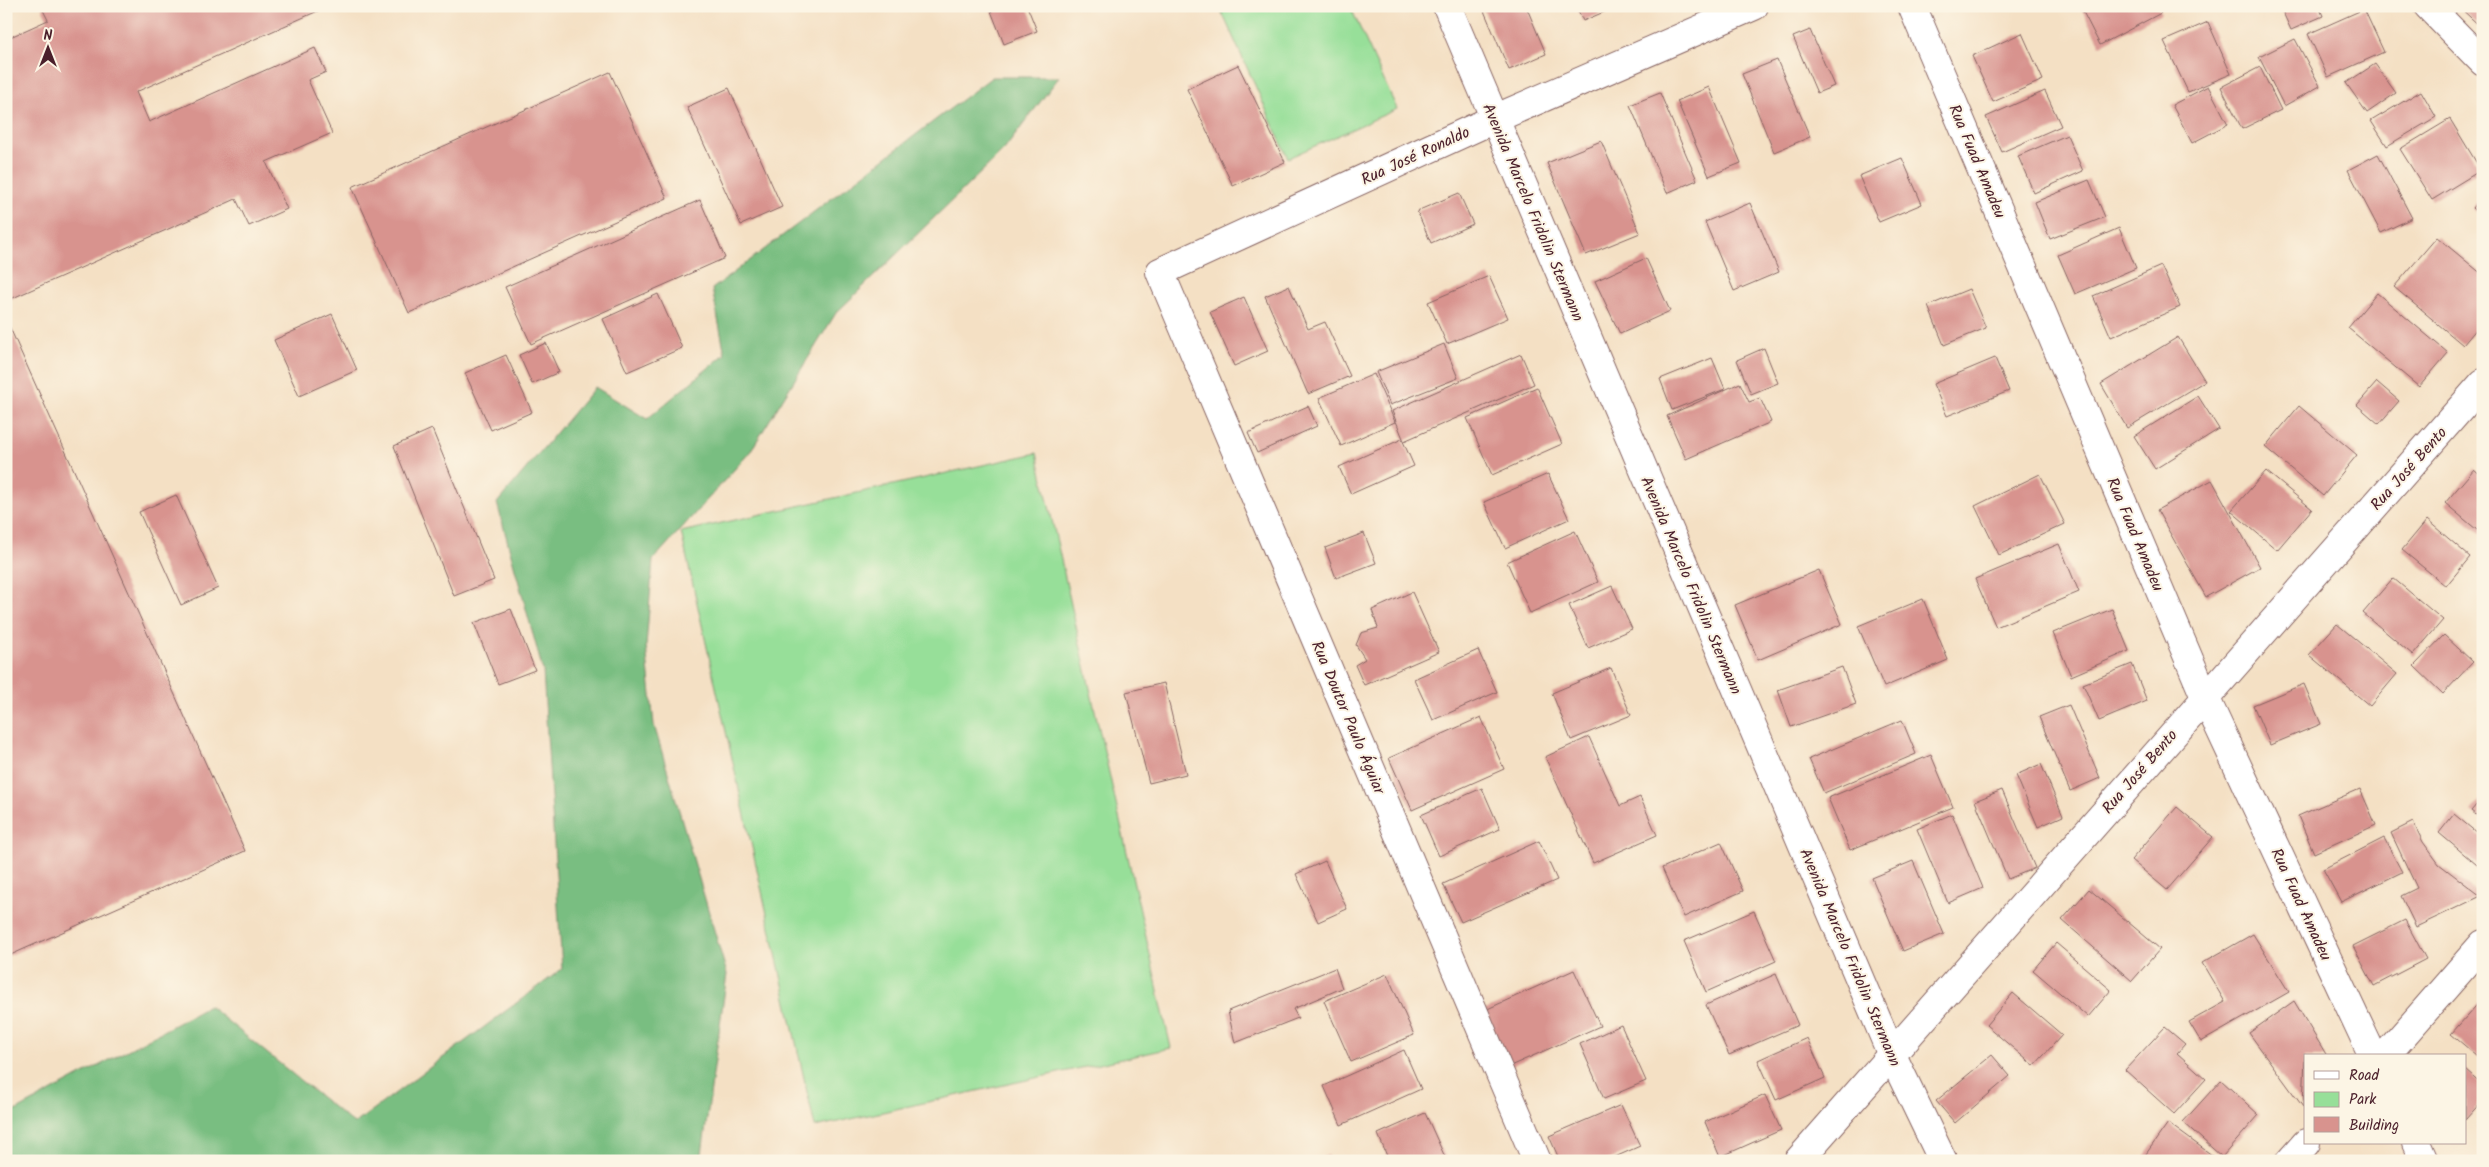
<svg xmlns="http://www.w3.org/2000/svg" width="2489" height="1167" font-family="Kalam,sans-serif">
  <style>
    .green { fill: #97df99; stroke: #707f62 }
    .forest { fill: #79be81; stroke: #626e56 }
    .building { fill: #d8938e }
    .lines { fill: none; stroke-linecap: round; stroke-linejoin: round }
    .minor-casing { stroke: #866361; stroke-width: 30 }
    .tertiary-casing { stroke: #866361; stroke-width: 30 }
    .minor { stroke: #fff; stroke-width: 28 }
    .tertiary { stroke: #fff; stroke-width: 28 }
    .labels { text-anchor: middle; stroke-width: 4; stroke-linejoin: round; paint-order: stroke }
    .street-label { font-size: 16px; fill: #4a1f2b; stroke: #fcf5e5 }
  </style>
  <rect width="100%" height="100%" fill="#fcf5e5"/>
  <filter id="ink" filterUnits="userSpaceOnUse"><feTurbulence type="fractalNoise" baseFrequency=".02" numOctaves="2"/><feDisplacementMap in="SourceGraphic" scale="10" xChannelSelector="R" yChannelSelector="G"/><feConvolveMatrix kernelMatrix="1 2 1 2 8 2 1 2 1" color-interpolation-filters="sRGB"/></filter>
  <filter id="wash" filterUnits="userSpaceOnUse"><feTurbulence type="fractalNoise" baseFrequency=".0096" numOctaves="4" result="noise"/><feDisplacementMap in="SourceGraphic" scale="20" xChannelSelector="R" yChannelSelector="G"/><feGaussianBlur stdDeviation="1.12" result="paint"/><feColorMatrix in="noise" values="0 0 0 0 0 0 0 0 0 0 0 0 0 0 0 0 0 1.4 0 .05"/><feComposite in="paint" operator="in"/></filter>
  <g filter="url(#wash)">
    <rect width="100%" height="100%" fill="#f4e0c4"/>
    <g class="green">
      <path d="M1219 6H1350L1397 109 1288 158Z"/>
      <path d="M1037 453 1171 1048 815 1127 681 532Z"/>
    </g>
    <path class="forest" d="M992 77H1059L1004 150 836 313 750 452 653 560 646 646 654 725 727 974 701 1161H6V1116L209 1006 354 1124 562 969 543 671 497 503 595 387 647 419 725 354 712 289Z"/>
    <g id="blocks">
      <g class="building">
        <path d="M41 6H329L136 92 149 122 315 48 326 72 308 80 332 133 266 162 287 209 249 226 236 199 6 301V39L48 20Z"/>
        <path d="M989 6H1027L1037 31 1004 44Z"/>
        <path d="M1482 6H1526L1546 54 1509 70Z"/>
        <path d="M1576 6H1618L1583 21Z"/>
        <path d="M2080 6H2158L2161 13 2100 45Z"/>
        <path d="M2280 6H2319L2323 16 2291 30Z"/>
        <path d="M2458 6H2483V29Z"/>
        <path d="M2364 9 2384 52 2328 77 2308 34Z"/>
        <path d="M2208 22 2231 74 2188 92 2164 41Z"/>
        <path d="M1810 30 1834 86 1817 93 1793 37Z"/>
        <path d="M2022 33 2043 80 1993 102 1972 56Z"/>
        <path d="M2295 39 2320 86 2284 106 2259 57Z"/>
        <path d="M1777 60 1810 137 1774 152 1742 74Z"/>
        <path d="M2375 64 2396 93 2367 113 2346 83Z"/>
        <path d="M1238 65 1285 162 1233 186 1187 89Z"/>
        <path d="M2260 67 2281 110 2242 129 2221 87Z"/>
        <path d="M610 72 667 198 409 313 352 187Z"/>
        <path d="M2208 86 2228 124 2192 143 2172 105Z"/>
        <path d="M1709 87 1741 163 1709 176 1677 101Z"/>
        <path d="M729 88 782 207 741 225 687 107Z"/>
        <path d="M2045 91 2061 126 2002 152 1986 117Z"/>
        <path d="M2421 91 2436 117 2387 146 2371 121Z"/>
        <path d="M1660 93 1697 180 1667 193 1630 105Z"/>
        <path d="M2450 119 2481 170 2432 200 2400 149Z"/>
        <path d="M2067 135 2083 171 2034 193 2018 156Z"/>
        <path d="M1601 141 1640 233 1586 255 1547 163Z"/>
        <path d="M2378 154 2412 218 2381 233 2348 170Z"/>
        <path d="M1902 158 1922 204 1879 222 1859 176Z"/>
        <path d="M2089 180 2105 217 2050 239 2035 202Z"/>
        <path d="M1459 193 1473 224 1431 243 1417 211Z"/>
        <path d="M2483 195V217L2472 208Z"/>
        <path d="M700 200 725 258 531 344 505 287Z"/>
        <path d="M1750 203 1779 272 1734 291 1705 222Z"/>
        <path d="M2119 228 2136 268 2075 294 2058 255Z"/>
        <path d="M2437 237 2483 275V321L2463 345 2394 287Z"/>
        <path d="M1646 258 1670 311 1620 334 1595 281Z"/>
        <path d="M2161 266 2180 307 2111 337 2093 296Z"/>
        <path d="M1489 276 1508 318 1447 344 1428 302Z"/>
        <path d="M1289 286 1308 329 1325 322 1350 376 1308 394 1265 296Z"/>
        <path d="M1969 289 1986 328 1944 345 1928 306Z"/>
        <path d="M2377 293 2448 353 2419 387 2348 328Z"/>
        <path d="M658 294 682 348 627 372 603 319Z"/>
        <path d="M1244 297 1268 351 1234 366 1210 312Z"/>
        <path d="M332 314 357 370 299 396 274 340Z"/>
        <path d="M6 319 245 851 6 957Z"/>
        <path d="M2178 337 2205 381 2127 428 2101 384Z"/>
        <path d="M546 343 559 372 532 384 519 355Z"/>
        <path d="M1444 344 1458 378 1390 405 1376 372Z"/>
        <path d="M1764 348 1778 383 1751 394 1737 360Z"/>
        <path d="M1521 354 1534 384 1404 441 1392 411Z"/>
        <path d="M506 355 532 412 491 430 465 373Z"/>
        <path d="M1712 358 1725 389 1672 410 1660 379Z"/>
        <path d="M1995 358 2009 391 1947 416 1933 384Z"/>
        <path d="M1374 374 1395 422 1341 446 1319 398Z"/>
        <path d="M2377 382 2399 401 2379 424 2357 405Z"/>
        <path d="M1740 383 1749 402 1760 398 1771 422 1686 459 1667 416Z"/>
        <path d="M1537 387 1562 444 1492 475 1467 418Z"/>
        <path d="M2198 396 2219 429 2155 469 2134 436Z"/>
        <path d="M1308 406 1317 426 1257 453 1248 433Z"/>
        <path d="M2299 406 2357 455 2323 496 2265 447Z"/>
        <path d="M432 429 494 580 454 596 394 446Z"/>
        <path d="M1402 439 1414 466 1351 494 1339 467Z"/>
        <path d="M2474 469 2483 477V535L2445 503Z"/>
        <path d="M2266 471 2312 509 2277 550 2231 511Z"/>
        <path d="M1548 474 1569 519 1505 548 1484 502Z"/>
        <path d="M2040 474 2065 524 1999 555 1975 506Z"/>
        <path d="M2212 480 2260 567 2206 597 2157 510Z"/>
        <path d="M176 495 218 588 181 605 139 512Z"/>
        <path d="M2427 520 2470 557 2446 586 2402 550Z"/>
        <path d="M1575 531 1598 582 1530 613 1507 562Z"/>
        <path d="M1364 533 1376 563 1336 578 1325 548Z"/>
        <path d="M2059 544 2079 592 1996 627 1975 579Z"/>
        <path d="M1819 570 1842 624 1758 660 1735 605Z"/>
        <path d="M2393 578 2443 620 2413 655 2363 613Z"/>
        <path d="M1612 586 1632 629 1588 648 1569 605Z"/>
        <path d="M1412 592 1439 652 1364 685 1355 665 1365 659 1356 645 1361 633 1378 628 1372 610Z"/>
        <path d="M1923 599 1948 660 1884 687 1858 626Z"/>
        <path d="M511 609 535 670 498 684 474 623Z"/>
        <path d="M2112 609 2129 651 2071 676 2053 633Z"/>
        <path d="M2337 624 2397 674 2370 706 2309 655Z"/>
        <path d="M2444 635 2473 662 2443 694 2414 666Z"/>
        <path d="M1478 650 1497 692 1433 720 1414 679Z"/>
        <path d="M2132 664 2147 701 2099 721 2083 684Z"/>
        <path d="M1842 667 1856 704 1791 727 1778 690Z"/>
        <path d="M1611 668 1631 715 1571 740 1552 693Z"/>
        <path d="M1164 683 1186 774 1149 783 1126 692Z"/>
        <path d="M2304 684 2321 724 2270 745 2253 705Z"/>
        <path d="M2069 705 2100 778 2070 791 2039 717Z"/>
        <path d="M1481 717 1504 769 1412 810 1389 758Z"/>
        <path d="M1902 720 1916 754 1824 793 1809 759Z"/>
        <path d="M1589 737 1620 806 1640 797 1657 835 1593 863 1545 757Z"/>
        <path d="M1931 755 1953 807 1850 850 1828 798Z"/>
        <path d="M2041 764 2063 816 2038 827 2016 775Z"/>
        <path d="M1482 788 1500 829 1439 856 1421 815Z"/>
        <path d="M2360 789 2376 825 2314 853 2298 816Z"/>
        <path d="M2002 790 2035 868 2008 879 1975 801Z"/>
        <path d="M2483 797V820L2471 811Z"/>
        <path d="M2177 807 2213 837 2167 890 2131 860Z"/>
        <path d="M1952 814 1983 888 1948 903 1917 829Z"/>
        <path d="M2454 814 2483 838V870L2439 833Z"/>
        <path d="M2413 822 2423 842 2439 864 2481 896 2416 927 2401 896 2417 888 2391 833Z"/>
        <path d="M2384 838 2402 872 2341 902 2323 869Z"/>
        <path d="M1539 841 1557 880 1461 922 1443 884Z"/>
        <path d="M1721 842 1743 891 1684 917 1662 868Z"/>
        <path d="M1325 861 1347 909 1318 922 1296 874Z"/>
        <path d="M1913 861 1944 934 1903 951 1872 878Z"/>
        <path d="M2089 889 2160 949 2132 981 2062 920Z"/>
        <path d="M1754 911 1776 961 1706 992 1684 941Z"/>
        <path d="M2405 920 2426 959 2374 986 2353 946Z"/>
        <path d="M2253 934 2289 992 2201 1042 2189 1022 2225 1002 2202 963Z"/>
        <path d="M2056 943 2111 990 2088 1017 2033 970Z"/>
        <path d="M1335 968 1342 988 1293 1009 1298 1018 1235 1043 1228 1011Z"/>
        <path d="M1574 970 1600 1026 1508 1067 1483 1011Z"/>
        <path d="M1387 974 1414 1035 1351 1062 1324 1001Z"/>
        <path d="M1776 974 1798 1025 1729 1055 1706 1005Z"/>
        <path d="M2013 993 2062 1035 2034 1066 1986 1025Z"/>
        <path d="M2483 998V1061L2451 1034Z"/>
        <path d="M2294 1001 2327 1056H2305L2303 1107 2249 1033Z"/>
        <path d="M1621 1025 1646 1081 1604 1099 1580 1044Z"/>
        <path d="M2165 1027 2185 1044 2177 1053 2206 1079 2174 1114 2125 1070Z"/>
        <path d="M1807 1038 1825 1078 1776 1100 1758 1060Z"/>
        <path d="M1404 1050 1421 1089 1341 1125 1324 1086Z"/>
        <path d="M1992 1055 2010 1076 1955 1123 1936 1101Z"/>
        <path d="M2465 1069 2483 1085V1100L2465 1120Z"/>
        <path d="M2221 1080 2259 1115 2222 1157 2183 1122Z"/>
        <path d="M1765 1095 1781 1130 1720 1157 1705 1122Z"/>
        <path d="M1621 1105 1640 1146 1606 1161H1560L1549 1136Z"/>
        <path d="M1425 1113 1445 1157 1437 1161H1389L1378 1134Z"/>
        <path d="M2168 1123 2220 1161H2141Z"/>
        <path d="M1328 1155 1331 1161H1316Z"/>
      </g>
    </g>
  </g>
  <g filter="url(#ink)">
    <use href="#blocks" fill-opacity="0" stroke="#866361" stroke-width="1"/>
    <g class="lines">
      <g class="minor-casing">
        <g id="minor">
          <path d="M1912 6 2205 697 2373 1056"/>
          <path d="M2428 6 2483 62"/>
          <path d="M2385 1056 2483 944"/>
          <path d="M2416 1143 2424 1161"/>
          <path d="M1537 1161 1160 272 1494 119 1754 6"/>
          <path d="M1798 1161 2483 383"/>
          <path d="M2290 1161 2306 1143"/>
        </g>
      </g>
      <g class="tertiary-casing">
        <path id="tertiary" d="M1447 6 1891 1053 1943 1161"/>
      </g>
      <use href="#minor" class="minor"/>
      <use href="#tertiary" class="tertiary"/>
    </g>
  </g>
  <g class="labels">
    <g class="street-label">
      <text transform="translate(1415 155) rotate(-25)" y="6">Rua José Ronaldo</text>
      <text transform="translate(1978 161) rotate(67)" y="6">Rua Fuad Amadeu</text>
      <text transform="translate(1534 212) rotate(67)" y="6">Avenida Marcelo Fridolin Stermann</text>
      <text transform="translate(2408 468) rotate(-48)" y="6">Rua José Bento</text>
      <text transform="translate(2136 534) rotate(67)" y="6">Rua Fuad Amadeu</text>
      <text transform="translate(1692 585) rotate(67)" y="6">Avenida Marcelo Fridolin Stermann</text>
      <text transform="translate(1349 717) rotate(67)" y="6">Rua Doutor Paulo Águiar</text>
      <text transform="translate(2139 771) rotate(-49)" y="6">Rua José Bento</text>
      <text transform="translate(2302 904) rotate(65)" y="6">Rua Fuad Amadeu</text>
      <text transform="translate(1851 957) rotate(67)" y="6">Avenida Marcelo Fridolin Stermann</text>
    </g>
  </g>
  <rect width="2489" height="1167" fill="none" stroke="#fcf5e5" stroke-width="25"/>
  <rect x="2304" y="1054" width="162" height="90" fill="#fcf5e5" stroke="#b59f9b"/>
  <rect x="2314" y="1071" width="25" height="8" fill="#ffffff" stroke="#b59f9b"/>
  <text x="2349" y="1080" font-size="15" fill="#4a1f2b">Road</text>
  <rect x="2314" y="1092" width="25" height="15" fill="#97df99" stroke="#b59f9b"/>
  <text x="2349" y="1104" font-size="15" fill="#4a1f2b">Park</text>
  <rect x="2314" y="1117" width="25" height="15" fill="#d8938e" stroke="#b59f9b"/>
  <text x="2349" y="1130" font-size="15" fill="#4a1f2b">Building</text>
  <g transform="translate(48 48)" stroke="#fcf5e5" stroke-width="4" paint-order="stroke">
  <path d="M0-4L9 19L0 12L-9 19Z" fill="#4a1f2b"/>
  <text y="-8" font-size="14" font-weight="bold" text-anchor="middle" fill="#4a1f2b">N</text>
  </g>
</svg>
